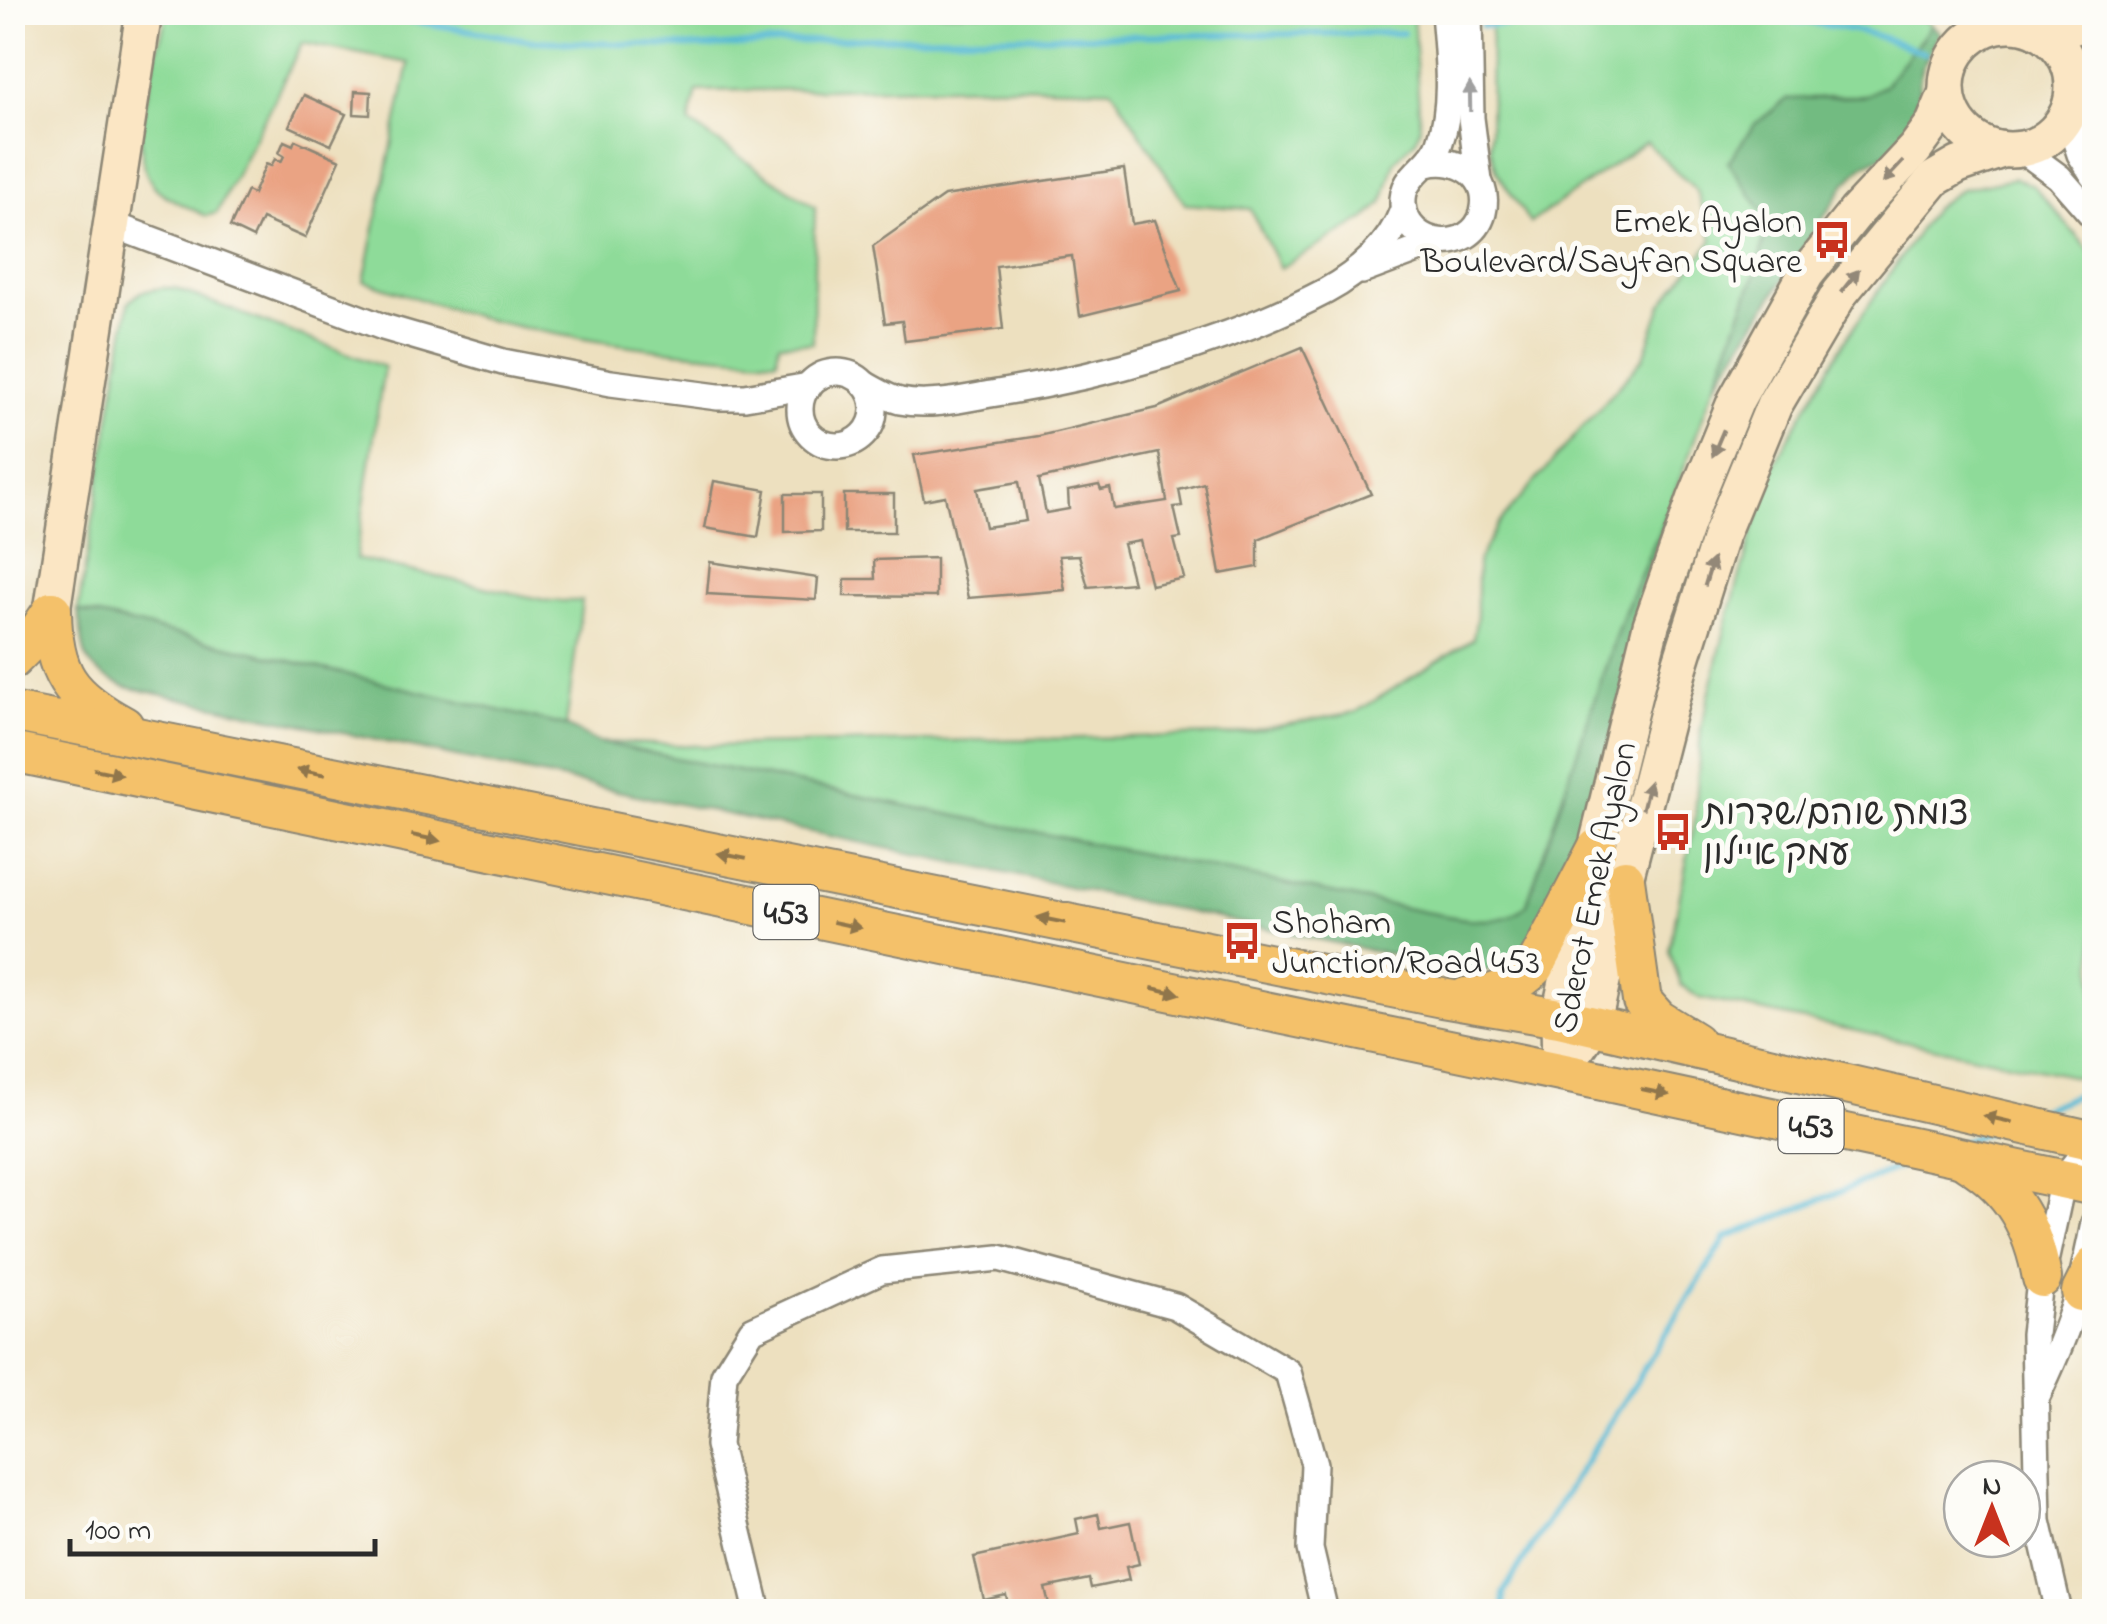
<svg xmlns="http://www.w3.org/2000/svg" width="2107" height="1624" font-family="'Indie Flower','Playpen Sans Hebrew',sans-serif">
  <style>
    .green { fill: #8edb99; stroke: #5c8362; stroke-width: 2.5 }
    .forest { fill: #72bb81; stroke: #4e7356; stroke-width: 2.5 }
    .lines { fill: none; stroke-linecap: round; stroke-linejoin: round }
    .stream { stroke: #57bad5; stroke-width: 6 }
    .building { fill: #eaa383; fill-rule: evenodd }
    .street-casing { stroke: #8c8675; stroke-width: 30 }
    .secondary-casing { stroke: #8c8675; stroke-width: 40 }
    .primary-casing { stroke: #8c8675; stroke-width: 42 }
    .street { stroke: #fff; stroke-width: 25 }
    .secondary { stroke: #fbe6c4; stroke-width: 35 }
    .primary { stroke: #f4c16b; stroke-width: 38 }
    .oneway { fill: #a0a0a0 }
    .oneway2 { fill: #938878 }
    .oneway3 { fill: #90764b }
    .labels { text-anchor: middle; stroke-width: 10; stroke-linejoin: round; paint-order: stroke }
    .shield { fill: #fdfcf7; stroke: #6a6a68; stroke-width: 2.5 }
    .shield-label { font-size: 32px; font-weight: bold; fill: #2b2b2b }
    .poi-label { font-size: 35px; fill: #2b2b2b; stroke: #fdfcf7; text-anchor: start }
    .street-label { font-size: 35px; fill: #2b2b2b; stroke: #fdfcf7 }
  </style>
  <rect width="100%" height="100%" fill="#fdfcf7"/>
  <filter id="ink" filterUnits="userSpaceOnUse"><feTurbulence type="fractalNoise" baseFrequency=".01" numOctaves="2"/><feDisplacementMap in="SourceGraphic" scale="20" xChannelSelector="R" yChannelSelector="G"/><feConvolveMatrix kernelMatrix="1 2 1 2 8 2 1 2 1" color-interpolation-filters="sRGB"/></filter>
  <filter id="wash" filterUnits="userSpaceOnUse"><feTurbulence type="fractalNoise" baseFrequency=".0048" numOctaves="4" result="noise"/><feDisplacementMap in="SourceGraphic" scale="40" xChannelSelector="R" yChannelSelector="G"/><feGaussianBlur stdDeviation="2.25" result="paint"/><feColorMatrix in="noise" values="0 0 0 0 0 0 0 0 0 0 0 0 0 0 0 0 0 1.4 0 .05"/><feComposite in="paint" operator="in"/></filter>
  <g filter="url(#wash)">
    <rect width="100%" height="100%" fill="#ede0bf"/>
    <g class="green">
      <path d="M167 12H625L681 16 753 12 1413 13 1420 127 1416 139 1395 161 1383 203 1365 219 1280 268 1250 209 1185 204 1112 89 1014 86 697 91 689 123 815 207 813 343H779L777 360C679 353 584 343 489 320 447 310 406 294 364 281L409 63 302 43 217 213 206 216C191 208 171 201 158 190 120 158 158 55 167 12Z"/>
      <path d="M1913 12 1932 25 1885 85 1865 96H1828L1767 218 1760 261 1671 504 1620 623 1527 904C1502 931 1457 917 1424 912L597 742 705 746 1229 735 1356 712 1473 639 1477 616V563L1498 524 1644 357 1662 304 1713 240 1697 191 1646 142 1530 223 1497 172 1490 148 1491 13Z"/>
      <path d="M2015 178 2034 186 2094 256V1081L1699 998 1681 985 1669 951 1695 819 1701 728 1727 621 1771 469 1844 342 1933 209 1961 189Z"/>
      <path d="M162 288H174L384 367 356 559 549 601H582L566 726 78 611 129 302 141 292Z"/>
    </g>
    <g class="forest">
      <path d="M1932 25 1940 33 1921 69 1916 119 1896 149 1864 165 1846 183 1715 385 1760 261 1767 218 1728 162 1755 124 1787 99 1865 96 1885 85Z"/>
      <path d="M1671 504 1586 839 1550 926 1515 963 1477 973 126 687C79 667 86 658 78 611L566 726 597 742 1424 912C1458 917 1502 931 1527 904L1620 623Z"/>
    </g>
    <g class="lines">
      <g class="stream">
        <path d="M358 12 533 41 707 47 865 38 1403 33"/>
        <path d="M1482 26C1607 17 1735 5 1859 31 1882 36 1904 46 1925 53"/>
        <path d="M2035 1112 2094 1088"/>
        <path d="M1961 1142 1987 1132"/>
        <path d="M1505 1612 1503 1593 1726 1238 1913 1162"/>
      </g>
    </g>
    <g id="blocks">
      <g class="building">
        <path d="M355 91 371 92 370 115 354 114Z"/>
        <path d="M304 95 346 114 331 145 289 126Z"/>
        <path d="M295 140 340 160 305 238 262 219 253 238 230 227 247 191 253 194 266 164 271 166 275 159 281 162 284 156 279 153 284 141 293 145Z"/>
        <path d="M1124 169 1132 224 1155 220 1181 291 1080 316 1072 256 996 266 1003 329 905 341 902 321 885 323 873 246 944 196Z"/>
        <path d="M1302 347 1371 494 1258 539V567L1220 574 1204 483 1179 490 1182 506 1174 507 1181 538 1174 539 1184 578 1151 585 1140 541 1123 544 1133 583 1088 587 1079 555 1059 556 1065 590 968 598 945 496 924 500 914 455 1039 436 1157 408ZM1159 453 1167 501 1114 509 1110 488 1101 490 1099 485 1068 491 1069 509 1046 513 1039 479ZM1019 482 1026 521 985 527 977 489Z"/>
        <path d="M714 481 766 490 758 537 705 528Z"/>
        <path d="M785 494H821V531L785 532Z"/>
        <rect x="844" y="494" width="50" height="38"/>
        <path d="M936 558V597L844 596 845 579H875L874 560Z"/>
        <path d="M710 562 818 578 816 600 707 594Z"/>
        <path d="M1098 1514 1101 1528 1130 1522 1139 1564 1126 1567 1129 1580 1091 1588 1089 1579 1045 1588 1051 1612H1010L1006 1595 984 1600 974 1557 1079 1534 1076 1519Z"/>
      </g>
    </g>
  </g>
  <g filter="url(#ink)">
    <use href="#blocks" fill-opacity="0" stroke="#8c8675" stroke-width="2.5"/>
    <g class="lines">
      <g class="street-casing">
        <g id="street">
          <path d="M1469 12 1471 118 1479 181"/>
          <path d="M2067 115 2080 154 2094 176"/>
          <path d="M2021 149 2059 177 2094 217"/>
          <path d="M1427 164C1459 156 1492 177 1483 213 1471 256 1406 248 1403 204 1401 174 1432 167 1440 142 1454 103 1447 53 1444 12"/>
          <path d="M113 225 383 327 503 362 611 383 718 397H745L809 386"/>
          <path d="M1362 271 1439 242"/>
          <circle cx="837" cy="409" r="37"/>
          <path d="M866 385C877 391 888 398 900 401 929 407 963 399 991 394 1101 377 1227 343 1326 291 1359 273 1390 245 1403 210"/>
          <path d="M2036 1398C2067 1334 2081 1293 2094 1223"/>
          <path d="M758 1612 718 1445 724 1375 752 1330 882 1270 999 1258 1175 1306 1288 1372 1314 1464 1310 1549 1325 1612"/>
          <path d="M2059 1612 2038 1521 2034 1334 2039 1290 2063 1179 2093 1141"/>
        </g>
      </g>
      <g class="secondary-casing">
        <g id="secondary">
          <circle cx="2010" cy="87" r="63"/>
          <path d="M2038 30 2059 31 2094 20"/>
          <path d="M52 611 144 12"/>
          <path d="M1578 1047 1592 1027 1625 879 1680 665 1721 534 1774 405 1840 293 1934 179 1958 165 2002 150"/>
          <path d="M1560 1072 1559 1018 1598 841 1651 625 1695 500 1736 400 1806 274 1856 212 1915 149 1934 123 1947 92"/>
        </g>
      </g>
      <g class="primary-casing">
        <g id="primary">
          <path d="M52 611C53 674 69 696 124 726"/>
          <path d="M12 660 33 639 52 611"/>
          <path d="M12 712 1442 998 1559 1018 2094 1141"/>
          <path d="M12 752 1560 1072 2094 1186"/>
          <path d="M1625 879 1642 1001 1658 1019 1695 1042"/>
          <path d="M1466 997C1494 997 1516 986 1535 967L1597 848"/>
          <path d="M1968 1162C2013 1189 2033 1228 2042 1278"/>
          <path d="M2081 1292 2094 1266"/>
        </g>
      </g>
      <use href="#street" class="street"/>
      <use href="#secondary" class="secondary"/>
      <use href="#primary" class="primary"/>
    </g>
    <defs><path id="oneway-solid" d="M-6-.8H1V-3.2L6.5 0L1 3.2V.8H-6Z" transform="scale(2.5)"/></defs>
    <use class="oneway" href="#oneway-solid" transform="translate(1470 97) rotate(-91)"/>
    <g class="oneway2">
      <use href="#oneway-solid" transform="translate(1893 172) rotate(133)"/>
      <use href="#oneway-solid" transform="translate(1850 281) rotate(-51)"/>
      <use href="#oneway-solid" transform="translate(1718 443) rotate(113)"/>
      <use href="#oneway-solid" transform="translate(1709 572) rotate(-73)"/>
      <use href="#oneway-solid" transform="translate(1646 795) rotate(-76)"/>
    </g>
    <g class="oneway3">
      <use href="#oneway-solid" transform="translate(108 772) rotate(12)"/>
      <use href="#oneway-solid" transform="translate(311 772) rotate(-169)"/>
      <use href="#oneway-solid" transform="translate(426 838) rotate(12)"/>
      <use href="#oneway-solid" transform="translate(732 856) rotate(-169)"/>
      <use href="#oneway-solid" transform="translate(1051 920) rotate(-169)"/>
      <use href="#oneway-solid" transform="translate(847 925) rotate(12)"/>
      <use href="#oneway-solid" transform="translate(1166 991) rotate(12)"/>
      <use href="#oneway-solid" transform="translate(1655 1092) rotate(12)"/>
      <use href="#oneway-solid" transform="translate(1998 1119) rotate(-167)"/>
    </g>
  </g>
  <defs>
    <g id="bus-bare" transform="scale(3)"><path d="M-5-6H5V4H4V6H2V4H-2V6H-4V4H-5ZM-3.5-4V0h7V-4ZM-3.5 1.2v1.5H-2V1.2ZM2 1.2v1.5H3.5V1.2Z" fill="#c8321e" stroke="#fdfcf7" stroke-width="2.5" paint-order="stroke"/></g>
  </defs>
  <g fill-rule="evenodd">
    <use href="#bus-bare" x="1832" y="240"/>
    <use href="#bus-bare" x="1673" y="832"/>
    <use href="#bus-bare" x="1242" y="941"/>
  </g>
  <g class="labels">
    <g class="shield">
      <rect x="753.5" y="885" width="65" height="54" rx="8"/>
      <rect x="1778.5" y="1099" width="65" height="54" rx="8"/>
    </g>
    <g class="shield-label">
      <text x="786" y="923">453</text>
      <text x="1811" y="1137">453</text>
    </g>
    <g class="poi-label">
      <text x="1802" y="232" text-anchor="end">Emek Ayalon<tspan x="1802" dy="40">Boulevard/Sayfan Square</tspan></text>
      <text x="1703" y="824">צומת שוהם/שדרות<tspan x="1703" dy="40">עמק איילון</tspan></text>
      <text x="1272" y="933">Shoham<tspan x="1272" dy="40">Junction/Road 453</tspan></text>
    </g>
    <g class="street-label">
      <text transform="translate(1593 887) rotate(-78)" y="12">Sderot Emek Ayalon</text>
    </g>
  </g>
  <rect width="2107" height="1624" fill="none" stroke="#fdfcf7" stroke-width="50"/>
  <g transform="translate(1992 1509)"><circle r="48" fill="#fdfcf7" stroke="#a9a8a5" stroke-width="2.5"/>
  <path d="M0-8L18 38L0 25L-18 38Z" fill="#c8321e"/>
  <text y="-15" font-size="28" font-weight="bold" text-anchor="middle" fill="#2b2b2b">N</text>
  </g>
  <path d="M70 1539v15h305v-15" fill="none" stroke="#2b2b2b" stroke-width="5"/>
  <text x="85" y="1539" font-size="30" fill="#2b2b2b" stroke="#fdfcf7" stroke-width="8" paint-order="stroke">100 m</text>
</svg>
